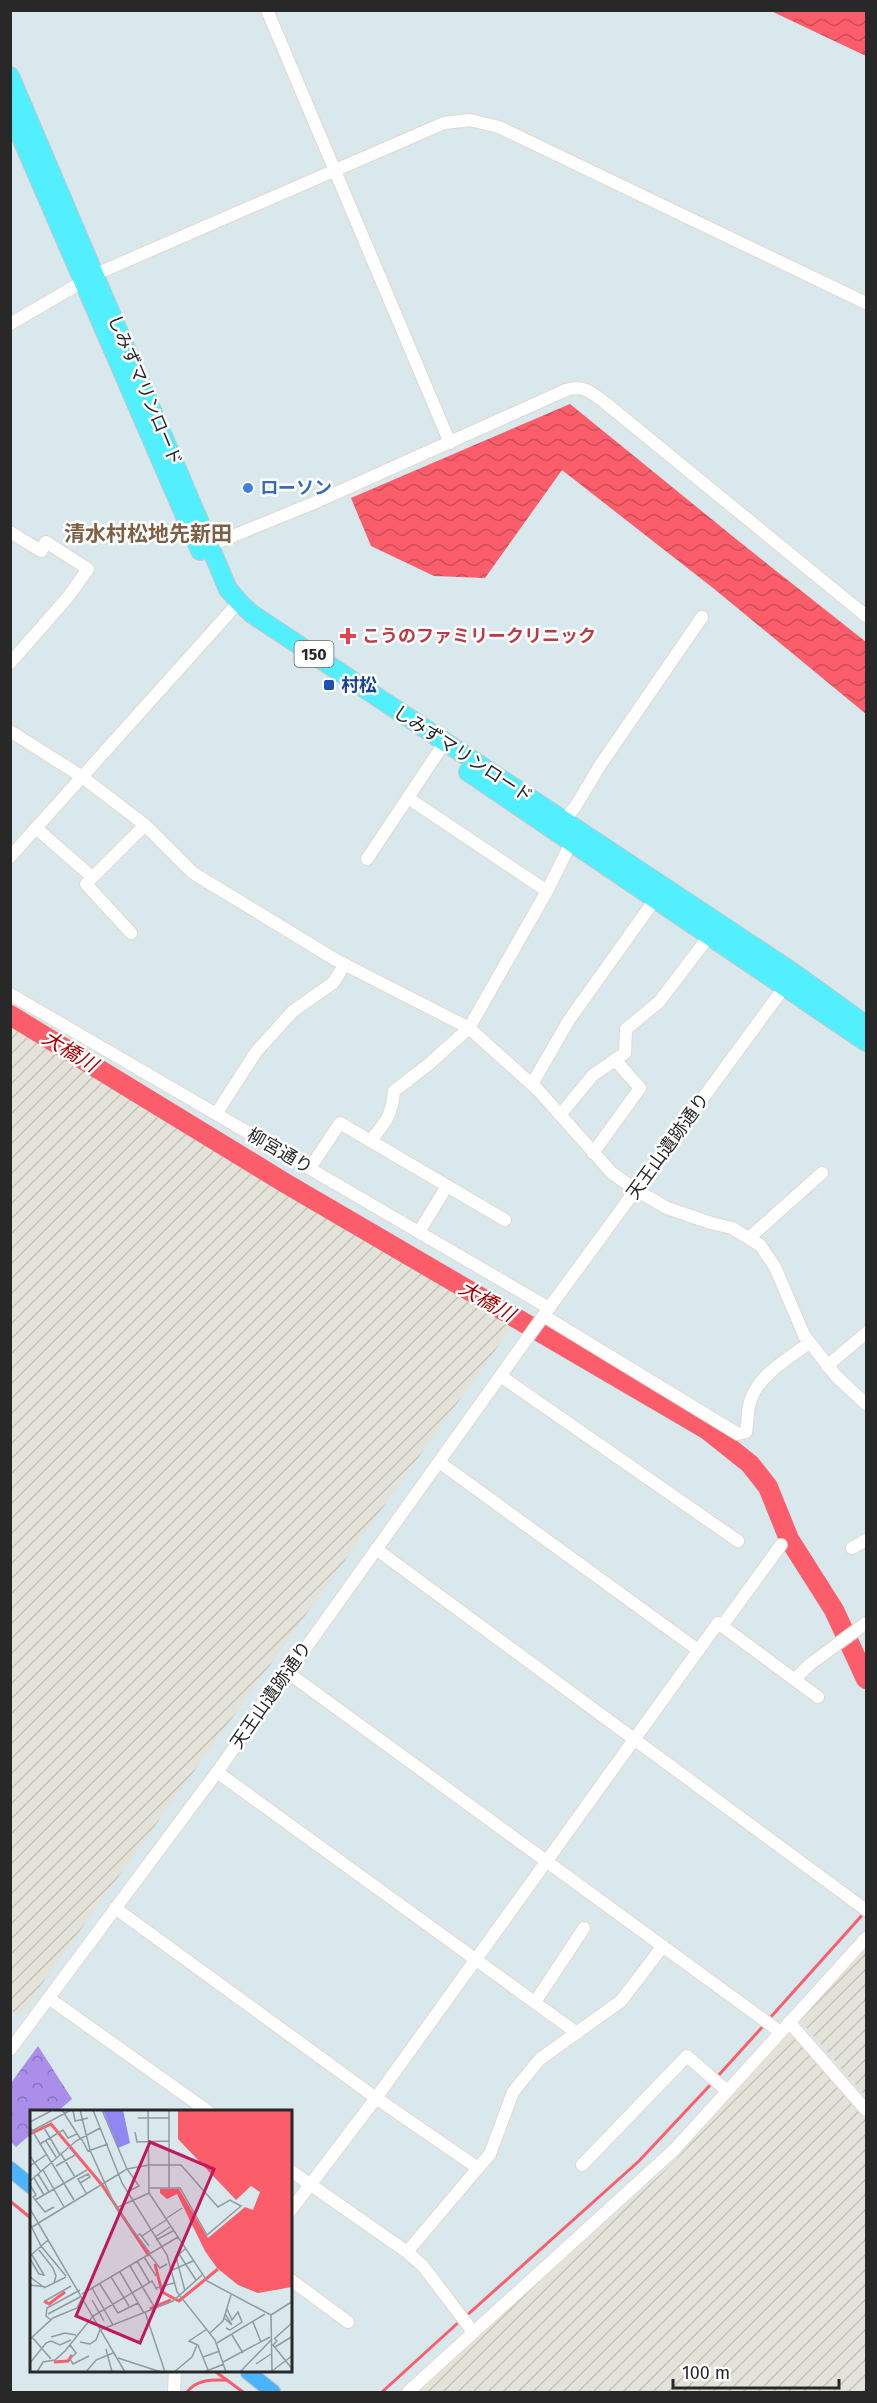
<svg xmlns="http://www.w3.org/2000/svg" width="877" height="2403" font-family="'Fira Sans','Noto Sans JP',sans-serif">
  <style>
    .industrial { fill: url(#industrial-furrows) }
    .park { fill: url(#park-crowns) }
    .water { fill: url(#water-waves) }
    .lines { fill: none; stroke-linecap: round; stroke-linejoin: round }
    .stream { stroke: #fc5d6a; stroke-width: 3 }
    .river { stroke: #fc5d6a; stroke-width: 20 }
    .minor-casing { stroke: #e4d8cd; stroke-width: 14 }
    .major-casing { stroke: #c7c7c7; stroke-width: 17 }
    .highway-casing { stroke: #c7c7c7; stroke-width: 20 }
    .minor { stroke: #fff; stroke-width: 12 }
    .major { stroke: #4bb3ff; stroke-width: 15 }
    .highway { stroke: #51efff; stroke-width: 18 }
    .shop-dot { fill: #3f7fe0; stroke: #fff; stroke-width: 2 }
    .health-dot { fill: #e0444e; stroke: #fff; stroke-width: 2 }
    .transit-dot { fill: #1a4fb4; stroke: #fff; stroke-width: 2 }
    .labels { text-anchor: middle; stroke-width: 5; stroke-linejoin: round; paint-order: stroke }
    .shield { fill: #fff; stroke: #686868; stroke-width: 1.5 }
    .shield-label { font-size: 16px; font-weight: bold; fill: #282828 }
    .street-label { font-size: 18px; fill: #282828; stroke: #fff }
    .shop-label { font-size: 18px; font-weight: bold; fill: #366cbe; stroke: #fff; text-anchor: start }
    .health-label { font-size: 18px; font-weight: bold; fill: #be3a42; stroke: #fff; text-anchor: start }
    .transit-label { font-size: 18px; font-weight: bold; fill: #164399; stroke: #fff; text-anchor: start }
    .water-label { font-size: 20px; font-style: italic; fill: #a50000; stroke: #fff }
    .quarter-label { font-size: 21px; font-weight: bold; fill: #7e5f44; stroke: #fff }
    .inset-river { fill: none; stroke: #fc5d6a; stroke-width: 3 }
    .inset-road { fill: none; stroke: #929b9e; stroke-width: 1.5 }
    .view { fill: #c2185b; fill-opacity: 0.15; stroke: #c2185b; stroke-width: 3 }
    .inset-edge { fill: none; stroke: #282828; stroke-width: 3 }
  </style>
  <defs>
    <pattern id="industrial-furrows" width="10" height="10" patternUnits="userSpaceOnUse" patternTransform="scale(1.5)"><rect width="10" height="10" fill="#e4e3da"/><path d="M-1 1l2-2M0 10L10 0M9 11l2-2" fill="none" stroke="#c4c3bb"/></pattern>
    <pattern id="park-crowns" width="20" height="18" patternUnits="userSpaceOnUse" patternTransform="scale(1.5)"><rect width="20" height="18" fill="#ab8dea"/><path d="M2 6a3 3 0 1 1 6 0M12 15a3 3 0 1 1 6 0" fill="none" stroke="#8b73be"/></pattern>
    <pattern id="water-waves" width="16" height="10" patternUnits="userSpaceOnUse" patternTransform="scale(1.5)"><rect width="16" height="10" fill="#fc5d6a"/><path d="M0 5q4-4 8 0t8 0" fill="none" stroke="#cc4d57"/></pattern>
  </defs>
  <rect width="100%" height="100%" fill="#d8e8ed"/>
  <g class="industrial">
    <path d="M11 1021 516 1321 19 2016 10 2009Z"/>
    <path d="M866 1946V2097L800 2020Z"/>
    <path d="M790 2031 866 2118V2392H415L672 2164Z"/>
  </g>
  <path class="park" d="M38 2046 72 2099 57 2112H32L31 2134 16 2147 11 2142V2083Z"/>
  <g class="water">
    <path d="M771 11H866V56Z"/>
    <path d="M570 404 741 543 866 642V714L713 588 562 470 485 578 434 576 371 546 351 498Z"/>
  </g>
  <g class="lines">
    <g class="stream">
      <path d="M769 2019 865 1912"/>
      <path d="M717 2077 765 2024"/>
      <path d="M10 2201 32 2219"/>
      <path d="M465 2317 639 2161 713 2082"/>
      <path d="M216 2372 243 2392"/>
      <path d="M187 2392C197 2379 211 2380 227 2380"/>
      <path d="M382 2392 460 2321"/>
    </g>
    <path class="river" d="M10 1015 285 1183 706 1429 750 1464 768 1487 789 1539 834 1610 866 1679"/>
    <g class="minor-casing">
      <g id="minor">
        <path d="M267 10 450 443"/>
        <path d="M10 324 96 274 444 123 470 120 499 127 866 303"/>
        <path d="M10 532 41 551 46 542 88 569 68 597 10 663"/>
        <path d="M211 545 316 502 566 390C582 385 590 391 603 401L866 616"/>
        <path d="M10 731 81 776 145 825 193 873 336 960 469 1028 538 1090 612 1173 636 1190 667 1208 711 1223 732 1228 760 1245 775 1267 804 1335 836 1376 866 1404"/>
        <path d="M408 798 547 891"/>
        <path d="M564 820 575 807 601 764 702 617"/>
        <path d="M36 828 92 877"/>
        <path d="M10 857 239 602"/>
        <path d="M367 859 445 742"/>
        <path d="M131 933 86 884 145 825"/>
        <path d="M10 994 549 1308"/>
        <path d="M532 1084 569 1020 656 898"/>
        <path d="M216 1114 256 1052 293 1011 333 983 345 964"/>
        <path d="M560 1115 593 1075 625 1053 626 1029 659 1002 710 935"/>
        <path d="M370 1141C385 1123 392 1116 394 1091L429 1064 469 1028 547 891 572 841"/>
        <path d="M593 1153 640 1088 616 1061"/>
        <path d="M310 1168 340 1123 505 1220"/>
        <path d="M419 1232 447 1186"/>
        <path d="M749 1238 822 1173"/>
        <path d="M544 1316 738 1434 746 1432C748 1421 747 1409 751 1399 759 1375 790 1357 809 1343"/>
        <path d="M827 1366 866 1333"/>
        <path d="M502 1377 738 1541"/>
        <path d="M439 1462 698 1650"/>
        <path d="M852 1548 866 1540"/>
        <path d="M376 1549 866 1910"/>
        <path d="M722 1626 781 1545"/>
        <path d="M287 1672 779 2031"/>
        <path d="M795 1679 809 1665 866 1623"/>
        <path d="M217 1772 577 2033"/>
        <path d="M115 1908 376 2098 478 2168 490 2154 513 2092 540 2059 621 2001 663 1946"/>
        <path d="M50 1999 209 2112"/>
        <path d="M535 2002 584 1928"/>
        <path d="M789 2022 866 2110"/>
        <path d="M10 2050 217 1772 549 1308 788 982"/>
        <path d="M582 2165 687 2056 727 2091"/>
        <path d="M291 2171 407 2252 423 2266 473 2332"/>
        <path d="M291 2210 376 2098 718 1623 818 1697"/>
        <path d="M407 2252 478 2168"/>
        <path d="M291 2280 348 2322"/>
        <path d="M174 2392 175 2372"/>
        <path d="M408 2392 674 2150 866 1938"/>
      </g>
    </g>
    <g class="major-casing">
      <g id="major">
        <path d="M10 2169 32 2187"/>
        <path d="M248 2372 273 2392"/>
      </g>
    </g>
    <g class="highway-casing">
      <g id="highway">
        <path d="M10 76 228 589 239 602 252 614 794 973 866 1025"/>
        <path d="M10 112 200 551"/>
        <path d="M468 772 866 1042"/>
      </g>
    </g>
    <use href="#minor" class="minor"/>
    <use href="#major" class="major"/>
    <use href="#highway" class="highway"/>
  </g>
  <circle class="shop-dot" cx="248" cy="488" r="6"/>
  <path class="health-dot" d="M345 627h6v6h6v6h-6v6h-6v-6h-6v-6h6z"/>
  <rect class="transit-dot" x="323" y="679" width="12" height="12" rx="3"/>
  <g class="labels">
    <rect class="shield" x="294.5" y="641" width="39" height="26" rx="4.5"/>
    <g class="shield-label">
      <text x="314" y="660">150</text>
    </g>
    <g class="street-label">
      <text transform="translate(145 390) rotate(67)" y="6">しみずマリンロード</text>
      <text transform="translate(463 754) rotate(33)" y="6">しみずマリンロード</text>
      <text transform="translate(668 1146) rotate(-54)" y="6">天王山遺跡通り</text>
      <text transform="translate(280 1151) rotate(30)" y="6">柳宮通り</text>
      <text transform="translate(271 1695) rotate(-55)" y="6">天王山遺跡通り</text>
    </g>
    <g class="shop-label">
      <text x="260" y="494">ローソン</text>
    </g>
    <g class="health-label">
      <text x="362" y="642">こうのファミリークリニック</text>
    </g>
    <g class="transit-label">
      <text x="341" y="691">村松</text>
    </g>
    <g class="water-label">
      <text transform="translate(70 1051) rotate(31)" y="7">大橋川</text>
      <text transform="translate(487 1301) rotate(30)" y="7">大橋川</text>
    </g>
    <g class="quarter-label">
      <text x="148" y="541">清水村松地先新田</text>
    </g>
  </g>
  <g transform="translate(30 2110)">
    <rect width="262" height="262" fill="#d8e8ed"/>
    <path d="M73 0H93L100 33 88 38Z" fill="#9087f3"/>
    <path d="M148 0H262V177L228 183 208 175 187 158 175 141 147 84 137 89 130 83V79H149L178 128 215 97 223 100 230 82 221 76 206 90 148 29Z" fill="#fc5d6a"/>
    <path class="inset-river" d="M0 24 21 14 72 75 119 146M125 154 132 182 149 191 188 159M14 191 19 194 35 182M120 199 141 190M24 252 38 251 42 245"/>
    <path class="inset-road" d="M32 0 50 28M43 0 45 11 58 8M50 0 60 40 86 98 120 143M63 0 92 73 137 145 147 182 185 230 196 262M72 0 97 59 109 76 97 82M118 0 119 83 177 171 241 205 242 262M139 0V78M108 8H139M0 12 21 1M13 16 30 45M0 17 44 90M0 22 41 0M105 22 107 32 139 31M51 28 58 41 78 34M16 31 26 47M10 34 33 20 38 28 47 24M31 44 45 67M0 46 11 62M0 56 17 44M26 56 45 45M13 60 34 97M8 64 19 82M4 68 14 85M0 71 46 31 70 18M50 73 60 67 58 64 48 69 56 83M0 75 6 85 3 87 15 102 24 97M5 90 57 60M86 98 119 83M0 99 95 262M137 108 152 98M0 114 11 136 36 166M2 117 97 59 119 55H151L188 97 200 90 211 96 177 125 150 78H120M107 126 110 124 119 136M112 126 136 110M125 127 140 117M126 130 143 121M9 140 23 158 26 166 24 173M119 144 130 158 137 154M149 144 166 170M0 146 18 130M114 147 126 166M0 149 9 164 14 165 2 145M107 151 120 173M100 156 125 198M140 161 163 151M90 162 114 203M0 167 15 178M81 167 99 196M70 174 88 203 108 193M0 175 16 177 36 167M62 178 83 215M126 178 144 173M155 181 146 147 155 139M52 184 148 127M62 190 74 211M15 191 41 176M115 202 135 262M18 204 50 187M241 205 263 191M194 208 202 215 195 204M21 210 16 206 17 198 50 180M223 212 231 232M196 218 200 220 212 212 208 202 202 210 197 199M177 219 159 231 168 235 178 260M180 223 193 211 201 185M202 225 213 243M2 227 21 249M21 227 35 223 46 225M244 228 247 231 243 235 263 260M0 229 23 208 47 198 52 188M244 229 263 212M50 232 60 234 66 230 70 220 143 191 172 165M187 233 235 204M40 235 46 243 40 249 43 254 59 246M245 237 263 226M76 239 82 262M173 247 190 241M88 248 131 262M193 252 240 227M0 253 16 233 21 231 30 235 41 230M226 254 241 244M242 261 263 245M7 262 13 252 25 250 35 241 63 206 122 171 127 180M56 262 66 250 83 243M144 262 162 247 167 235M174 262 194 254M210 262 242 229"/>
    <path class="view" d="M120 32 184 59 110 233 46 206Z"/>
    <rect width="262" height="262" class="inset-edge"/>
  </g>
  <rect width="877" height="2403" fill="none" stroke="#282828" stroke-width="24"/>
  <path d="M673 2379v9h166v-9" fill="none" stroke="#282828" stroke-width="3"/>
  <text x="682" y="2379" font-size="18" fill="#282828" stroke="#ffffff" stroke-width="4.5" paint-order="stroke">100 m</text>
</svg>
